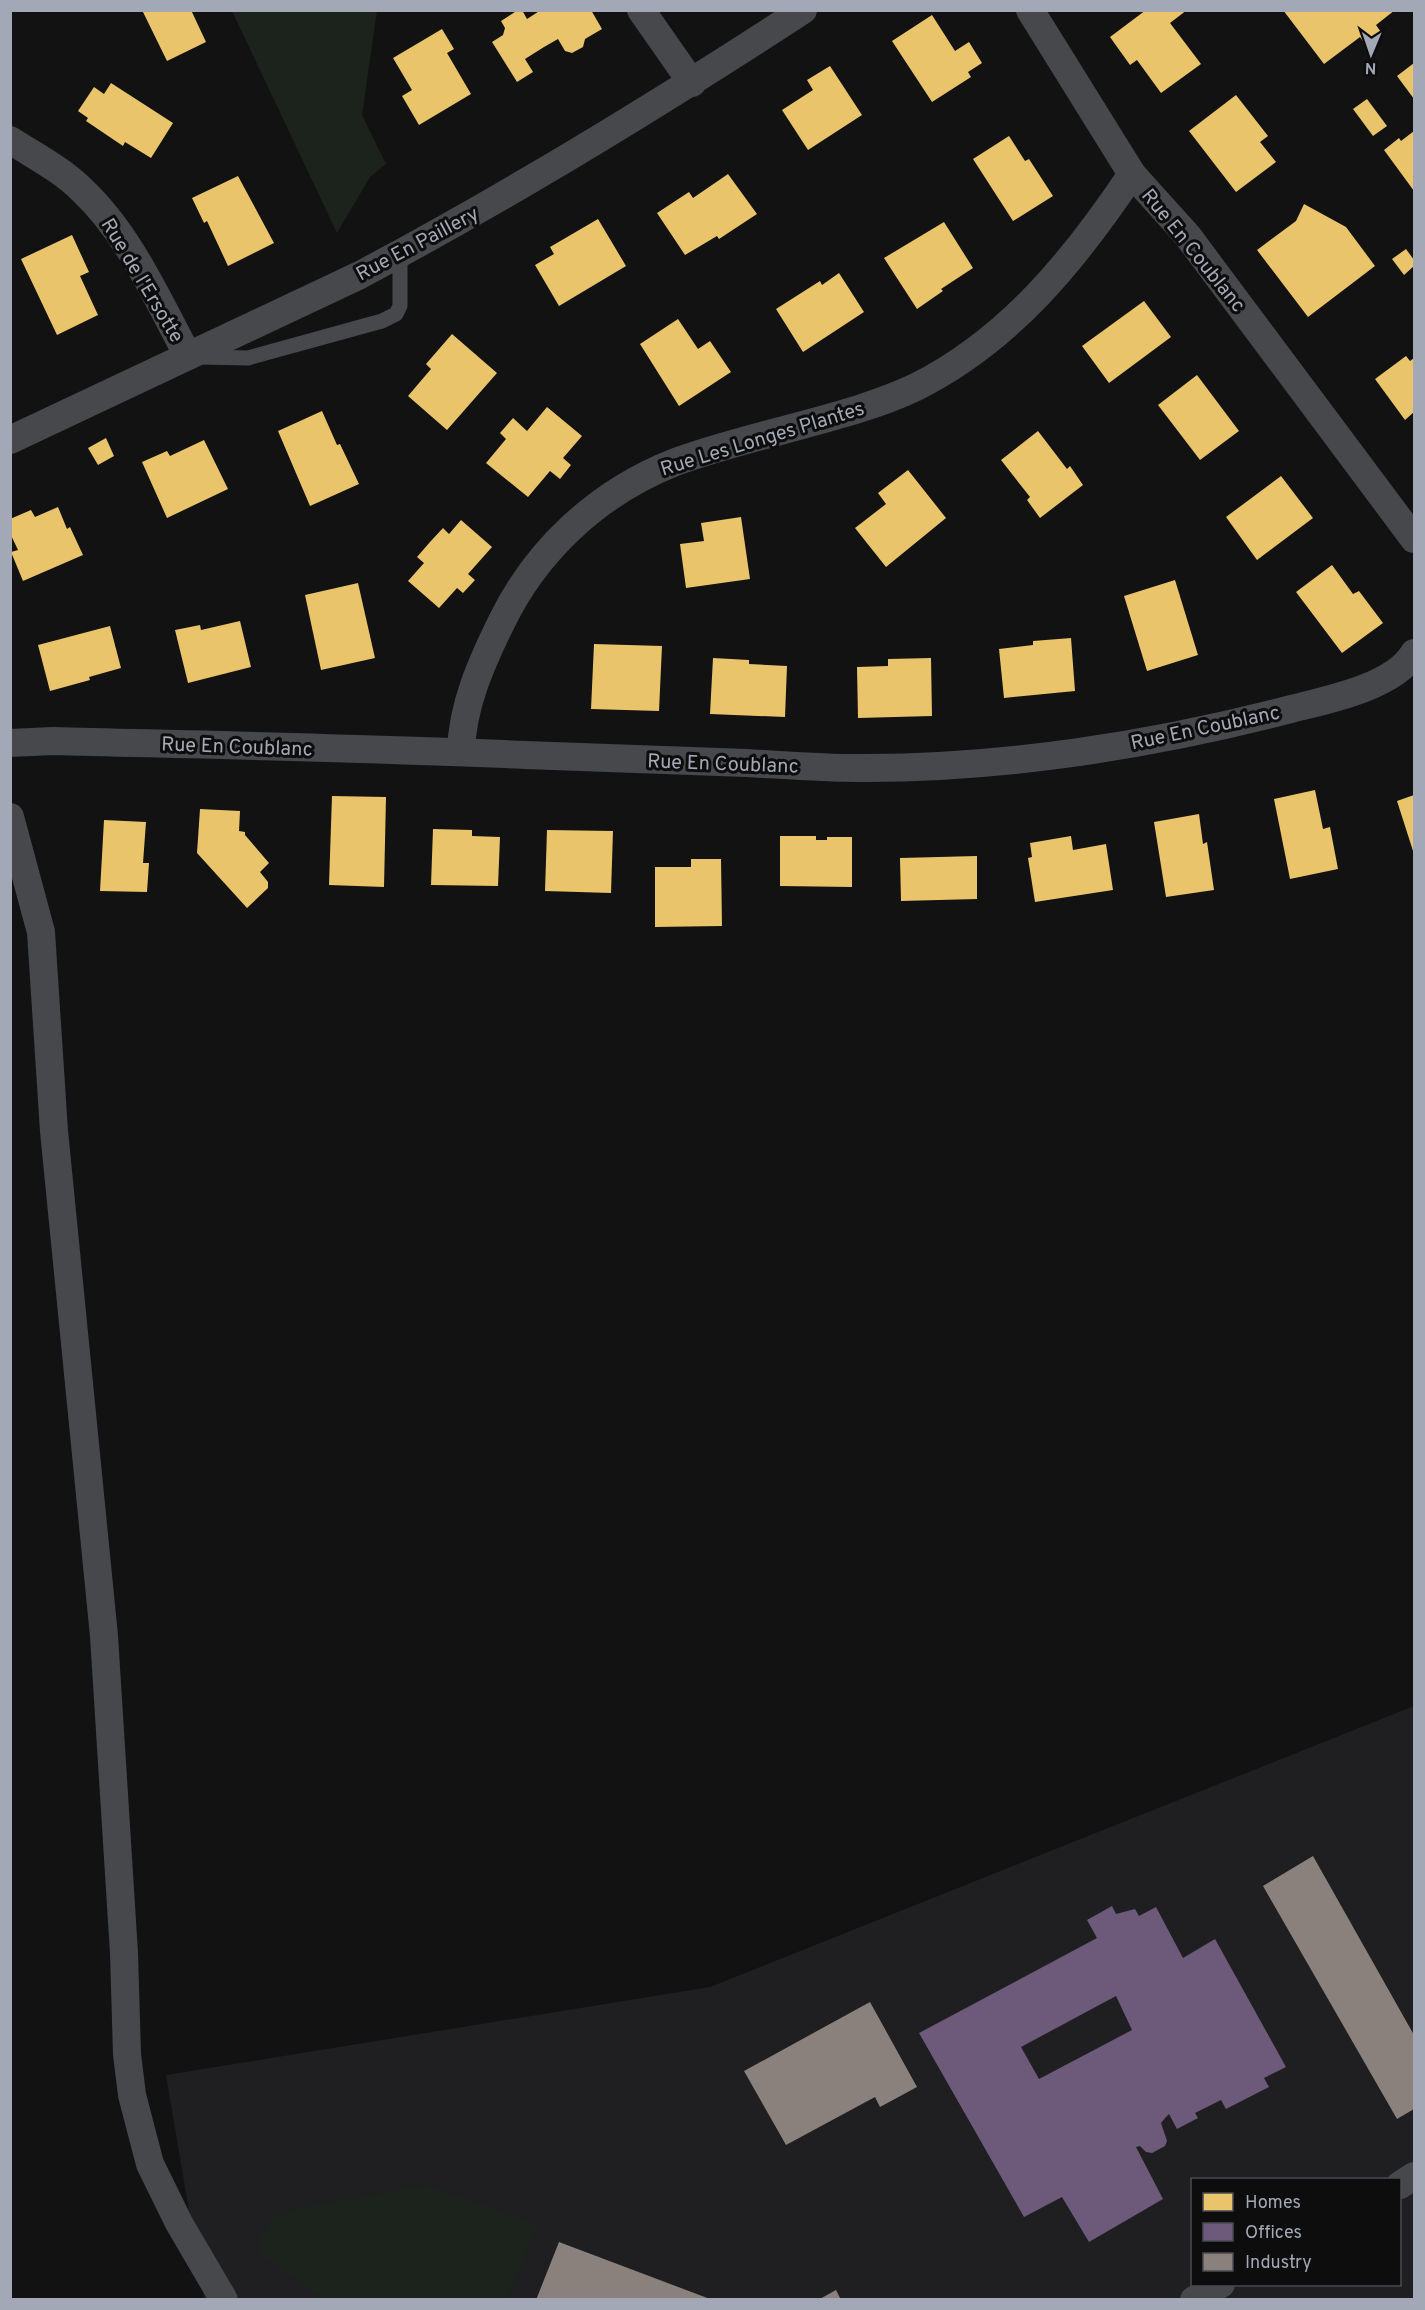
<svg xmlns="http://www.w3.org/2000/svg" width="1425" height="2310" font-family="Overpass,sans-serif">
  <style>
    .built { fill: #1f1f21; fill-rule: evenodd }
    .green { fill: #1c231d }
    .homes { fill: #e9c46a }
    .offices { fill: #6d597a; fill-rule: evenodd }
    .industry { fill: #8a817c }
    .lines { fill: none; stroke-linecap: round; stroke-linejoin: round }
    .lane { stroke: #46484c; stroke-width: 15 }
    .street { stroke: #46484c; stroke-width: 28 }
    .labels { text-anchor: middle; stroke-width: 6; stroke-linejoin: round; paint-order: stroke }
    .street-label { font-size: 20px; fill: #a2a8b5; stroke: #0d0d0e }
  </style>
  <rect width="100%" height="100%" fill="#121213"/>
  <path class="built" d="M1414 1706V2299H204L166 2075 710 1987ZM1192 2180H1400V2284H1192Z"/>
  <g class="green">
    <path d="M232 11H377L362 115 386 164 370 177 337 233Z"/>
    <path d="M427 2185 537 2224 507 2299H322L262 2255 259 2238 273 2218 305 2207Z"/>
  </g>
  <g class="homes">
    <path d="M142 10H191L206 42 167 61Z"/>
    <path d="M518 10H522L527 19 541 10H591L602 29 585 39 583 47 572 53 565 51 558 39 544 47 525 59 533 72 517 82 492 42 503 35 505 28 501 21Z"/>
    <path d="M1146 10H1187L1170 23 1201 64 1161 93 1137 60 1130 65 1110 37Z"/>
    <path d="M1283 10H1395L1376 25 1383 35 1367 47 1360 37 1324 64Z"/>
    <path d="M932 15 955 51 969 42 982 63 968 72 971 77 932 102 892 41Z"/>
    <path d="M442 29 454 49 447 53 471 94 419 125 402 96 412 90 393 58Z"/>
    <path d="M1414 63V99L1397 76Z"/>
    <path d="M830 66 862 115 808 150 782 110 813 90 807 80Z"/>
    <path d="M111 83 173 123 151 158 125 142 123 146 86 121 88 118 78 111 94 87 104 94Z"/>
    <path d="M1236 95 1268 136 1260 142 1276 162 1236 192 1189 131Z"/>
    <path d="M1367 99 1387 126 1373 136 1353 109Z"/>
    <path d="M1414 131V191L1384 150 1399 138 1401 141Z"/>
    <path d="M1009 136 1025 161 1029 159 1053 196 1013 221 973 159Z"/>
    <path d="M728 174 757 214 719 239 717 236 685 255 657 213 689 192 693 198Z"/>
    <path d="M238 176 274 243 228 266 207 221 204 223 192 198Z"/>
    <path d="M1304 204 1346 227 1375 266 1308 317 1257 250 1296 221Z"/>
    <path d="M598 219 626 266 559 306 535 265 554 254 550 247Z"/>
    <path d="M944 222 973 268 941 289 943 291 917 309 884 258Z"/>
    <path d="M72 235 89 272 80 276 98 315 57 335 21 259Z"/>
    <path d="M1406 249 1414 260V266L1404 275 1392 259Z"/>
    <path d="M839 273 864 312 803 352 776 309 820 281 822 285Z"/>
    <path d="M1144 301 1171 337 1109 383 1082 346Z"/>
    <path d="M678 319 698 349 710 341 731 372 679 406 640 344Z"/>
    <path d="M452 334 497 373 447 430 408 396 431 369 426 364Z"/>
    <path d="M1406 356 1410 361 1414 358V412L1405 420 1375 379Z"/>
    <path d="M1197 375 1239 431 1200 460 1158 405Z"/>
    <path d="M547 407 582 436 563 458 571 465 560 479 550 471 528 497 486 463 506 439 500 433 513 418 527 431Z"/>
    <path d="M322 411 337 445 340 444 359 484 310 506 278 431Z"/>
    <path d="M1038 431 1067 469 1070 466 1083 485 1040 518 1027 500 1030 497 1001 460Z"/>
    <path d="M106 438 114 456 98 465 88 448Z"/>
    <path d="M204 440 228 489 167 518 142 462 167 451 170 456Z"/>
    <path d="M908 470 946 518 886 567 855 528 886 504 878 493Z"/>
    <path d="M1281 476 1313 518 1257 560 1226 517Z"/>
    <path d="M58 507 67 529 70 527 83 555 23 581 11 552 18 550 10 533V519L31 510 35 517Z"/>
    <path d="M741 517 750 579 686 588 680 544 704 541 701 523Z"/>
    <path d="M461 520 492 547 468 574 475 580 463 593 457 588 439 608 408 581 424 563 417 557 430 542 443 528 449 534Z"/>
    <path d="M1332 565 1353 594 1359 591 1383 623 1342 653 1296 592Z"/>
    <path d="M1175 580 1198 655 1147 671 1124 596Z"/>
    <path d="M358 583 375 658 321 670 305 595Z"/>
    <path d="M240 621 251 667 188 683 175 630 200 625 201 630Z"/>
    <path d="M110 626 121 668 89 677 90 680 50 691 38 645Z"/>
    <path d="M1071 638 1075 691 1004 698 999 649 1033 645V641Z"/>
    <path d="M594 644 662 646 659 711 591 709Z"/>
    <path d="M713 658 749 660V664L787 666 785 717 710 714Z"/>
    <path d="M931 658 932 716 858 718 857 667 888 666V659Z"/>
    <path d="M1315 790 1323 829 1330 827 1338 869 1290 879 1274 799Z"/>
    <path d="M1414 795V854L1397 801Z"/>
    <path d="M332 796 386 797 384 887 329 885Z"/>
    <path d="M200 809 240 811 239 831 245 832V835L269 863 260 872 268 882V888L247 908 197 853Z"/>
    <path d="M1199 814 1203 844 1207 842 1214 890 1166 897 1154 822Z"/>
    <path d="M104 820 146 822 143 863H149L147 892 100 891Z"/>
    <path d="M433 829 472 830V836L500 837 498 886 431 885Z"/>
    <path d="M547 830 613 831 611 893 545 891Z"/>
    <path d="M780 836H816V840H827V837H852V887L780 886Z"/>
    <path d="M1071 836 1073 850 1106 844 1113 890 1035 902 1028 858 1032 857 1030 843Z"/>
    <path d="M977 856V899L901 901 900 858Z"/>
    <path d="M691 859H721L722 926 655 927V867H691Z"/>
  </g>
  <path class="offices" d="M1112 1906 1116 1914 1135 1909 1139 1916 1156 1907 1183 1958 1215 1939 1286 2067 1264 2078 1269 2087 1226 2109 1221 2100 1195 2113 1198 2118 1177 2129 1169 2114 1166 2117 1161 2123 1167 2141 1165 2146 1152 2153 1146 2152 1140 2146 1136 2147 1163 2199 1089 2242 1062 2197 1024 2217 919 2033 1097 1938 1087 1920ZM1116 1996 1132 2030 1039 2079 1021 2047Z"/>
  <g class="industry">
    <path d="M1313 1856 1414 2035V2109L1397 2119 1263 1886Z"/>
    <path d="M870 2002 917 2087 880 2107 875 2097 786 2145 744 2071Z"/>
    <path d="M559 2242 710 2299V2300H536Z"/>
    <path d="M836 2290 841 2300H818Z"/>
  </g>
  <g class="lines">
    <path class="lane" d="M200 357 248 358 382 321 396 314 400 306V253"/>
    <g class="street">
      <path d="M641 10 692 83"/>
      <path d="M1030 10 1132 174 1187 235 1414 539"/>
      <path d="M10 140C35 156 62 170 82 190 129 234 158 300 188 356"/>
      <path d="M10 440 360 275C512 194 659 104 803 10"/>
      <path d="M10 743 53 741C210 745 368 748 525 755 599 758 673 761 747 763 784 765 821 768 858 768 1001 769 1153 745 1291 709 1327 700 1394 687 1414 653"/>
      <path d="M461 752C462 706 481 664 501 623 536 550 598 493 673 463 713 448 755 438 795 427 836 416 878 405 916 387 1010 340 1075 259 1132 174"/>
      <path d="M10 817 41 932 54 1131 104 1636 124 1953 127 2054 132 2095 150 2164 179 2223 224 2300"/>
      <path d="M1400 2185 1414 2176"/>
      <path d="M1194 2300 1221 2284"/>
    </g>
  </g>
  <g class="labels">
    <g class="street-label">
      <text transform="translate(417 243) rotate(-28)" y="7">Rue En Paillery</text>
      <text transform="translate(1194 250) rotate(51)" y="7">Rue En Coublanc</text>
      <text transform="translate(143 280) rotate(59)" y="7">Rue de l'Ersotte</text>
      <text transform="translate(762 438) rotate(-17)" y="7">Rue Les Longes Plantes</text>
      <text transform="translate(1205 727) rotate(-12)" y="7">Rue En Coublanc</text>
      <text transform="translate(237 746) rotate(2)" y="7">Rue En Coublanc</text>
      <text transform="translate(723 763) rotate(2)" y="7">Rue En Coublanc</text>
    </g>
  </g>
  <rect width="1425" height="2310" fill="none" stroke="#a2a8b5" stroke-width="24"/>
  <rect x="1191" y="2178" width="210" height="108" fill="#0d0d0e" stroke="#494b51" stroke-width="1.5"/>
  <rect x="1203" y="2193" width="30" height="18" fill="#e9c46a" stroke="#494b51" stroke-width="1.5"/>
  <text x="1245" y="2208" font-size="18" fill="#a2a8b5">Homes</text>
  <rect x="1203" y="2223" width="30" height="18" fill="#6d597a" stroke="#494b51" stroke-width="1.5"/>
  <text x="1245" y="2238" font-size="18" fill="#a2a8b5">Offices</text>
  <rect x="1203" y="2253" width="30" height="18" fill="#8a817c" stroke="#494b51" stroke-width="1.5"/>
  <text x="1245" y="2268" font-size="18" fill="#a2a8b5">Industry</text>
  <g transform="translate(1371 54) rotate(182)" stroke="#0d0d0e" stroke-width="4.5" paint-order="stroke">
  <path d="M0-4.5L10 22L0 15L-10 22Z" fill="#a2a8b5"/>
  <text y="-9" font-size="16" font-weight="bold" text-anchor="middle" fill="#a2a8b5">N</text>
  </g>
</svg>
